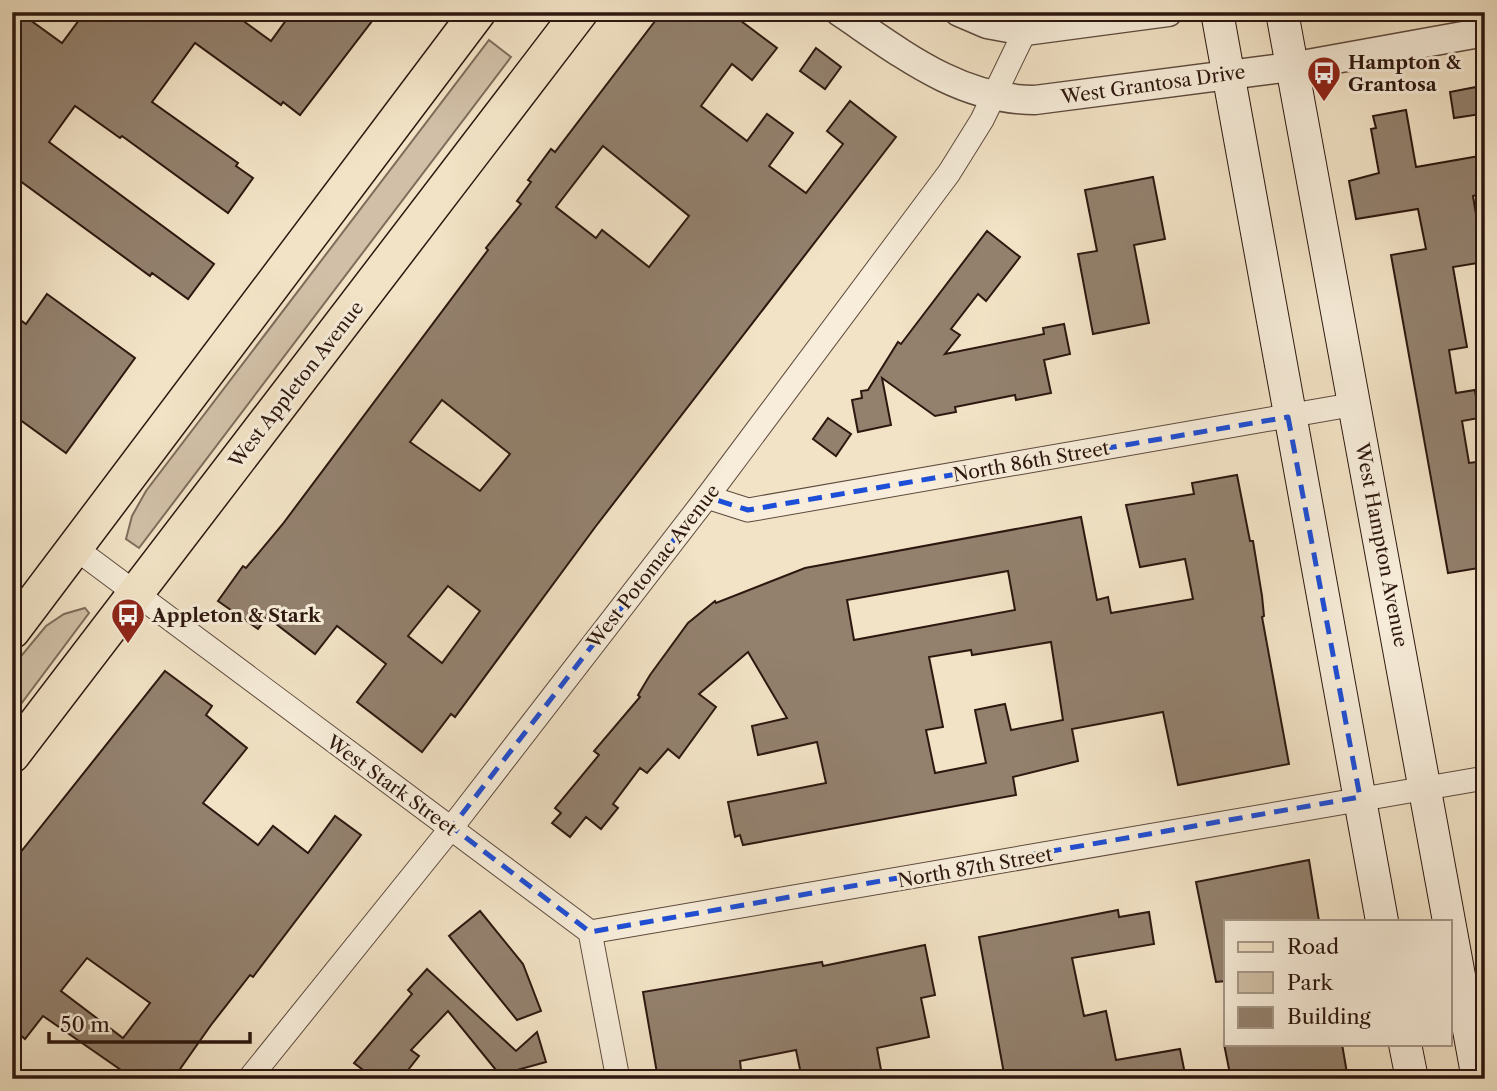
<svg xmlns="http://www.w3.org/2000/svg" width="1497" height="1091" font-family="'Libre Caslon Text',serif">
  <style>
    .green { fill: #d1c0a7; stroke: #7f6c5b; stroke-width: 2 }
    .building { fill: #93816e; stroke: #2d170f; stroke-width: 2; fill-rule: evenodd }
    .lines { fill: none; stroke-linecap: round; stroke-linejoin: round }
    .minor-casing { stroke: #5e4a3d; stroke-width: 25 }
    .tertiary-casing { stroke: #5e4a3d; stroke-width: 31 }
    .secondary-casing { stroke: #2d170f; stroke-width: 34 }
    .primary-casing { stroke: #2d170f; stroke-width: 38 }
    .minor { stroke: #f7edda; stroke-width: 23 }
    .tertiary { stroke: #f7edda; stroke-width: 28 }
    .secondary { stroke: #f7edda; stroke-width: 32 }
    .primary { stroke: #f2e3c6; stroke-width: 35 }
    .marked { fill: none; stroke: #1d4ed8; stroke-width: 5; stroke-dasharray: 14 9; stroke-linejoin: round }
    .labels { text-anchor: middle; stroke-width: 6; stroke-linejoin: round; paint-order: stroke }
    .poi-label { font-size: 19px; font-weight: bold; fill: #2d170f; stroke: #f7edda; text-anchor: start }
    .street-label { font-size: 19px; fill: #2d170f; stroke: #f7edda }
  </style>
  <rect width="100%" height="100%" fill="#f2e3c6"/>
  <filter id="stains"><feTurbulence type="fractalNoise" baseFrequency=".00286" numOctaves="4"/><feColorMatrix values="0 0 0 0 .2 0 0 0 0 .09 0 0 0 0 .02 0 0 0 .5 -.17"/></filter>
  <radialGradient id="worn" r=".72"><stop offset=".6" stop-color="#630" stop-opacity="0"/><stop offset="1" stop-color="#630" stop-opacity=".3"/></radialGradient>
  <g class="green">
    <path d="M489 40 511 57 139 548 126 539 132 516 146 491Z"/>
    <path d="M85 608 89 613 12 716V667L46 626 64 614Z"/>
  </g>
  <g class="building">
    <path d="M12 12H19L62 43 85 12H231L271 41 292 12H379L300 115 283 102 281 105 195 43 152 102 238 163 236 166 253 178 228 213 122 136 120 138 75 106 49 142 214 264 188 299 152 273 150 276 12 175Z"/>
    <path d="M662 12H729L777 48 752 80 732 64 701 106 747 141 767 114 793 133 769 166 806 193 843 144 827 131 850 101 896 137 596 526 455 717 451 714 422 752 357 702 386 664 337 626 315 654 267 617 258 629 218 601 243 566 246 568 282 525 488 250 486 248 521 204 517 201 531 182 528 180 551 149 555 152ZM603 146 689 216 649 267 602 230 596 238 556 207ZM442 400 510 454 480 491 410 442ZM448 586 480 611 442 663 408 636Z"/>
    <path d="M816 48 841 67 825 89 800 71Z"/>
    <path d="M1476 87 1481 114 1454 118 1450 92Z"/>
    <path d="M1406 110 1416 167 1485 155V193L1473 196 1484 262 1453 267 1467 347 1449 350 1456 393 1475 390 1479 418 1462 421 1469 463 1485 461V567L1448 573 1391 255 1426 249 1418 209 1356 219 1349 181 1379 173 1371 129 1376 128 1373 116Z"/>
    <path d="M1153 177 1165 239 1134 245 1149 323 1093 334 1078 254 1097 251 1085 190Z"/>
    <path d="M987 231 1020 257 986 301 978 294 951 329 960 335 945 354 1044 334 1043 328 1064 324 1070 354 1044 360 1051 393 1016 400 1015 395 955 407 956 412 935 416 882 378 891 425 858 432 852 400 862 398 861 391 868 390 898 342 901 344Z"/>
    <path d="M47 294 135 358 66 453 12 414V314L26 324Z"/>
    <path d="M828 418 851 434 836 456 813 439Z"/>
    <path d="M1237 475 1250 541H1253L1262 596 1264 616 1262 617 1289 764 1178 785 1163 712 1072 729 1078 761 1013 777 1016 795 743 845 740 835 735 837 728 802 826 783 817 742 758 755 752 726 787 718 748 652 699 694 716 707 679 758 668 749 647 773 640 768 613 804 618 808 601 829 586 817 570 837 552 823 561 813 555 808 599 755 594 751 640 697 638 695 650 675 688 623 715 601 716 603 805 568 1081 517 1097 600 1108 597 1111 613 1193 599 1185 559 1140 567 1126 505 1194 494 1192 483ZM1008 571 1015 610 854 640 847 600ZM1051 642 1063 720 1011 730 1005 704 975 710 986 763 935 773 926 730 943 727 929 657 971 650 972 655Z"/>
    <path d="M165 671 212 706 206 715 247 748 203 803 258 845 273 826 308 853 335 816 361 835 253 977 250 975 211 1025 173 1079H134L43 1016 25 1039 12 1028V863ZM87 958 150 1003 123 1038 61 991Z"/>
    <path d="M1309 860 1319 921H1226V981L1216 982 1196 882Z"/>
    <path d="M1118 910 1119 917 1149 912 1154 944 1072 958 1084 1016 1106 1011 1116 1060 1180 1049 1186 1079H1005L979 937Z"/>
    <path d="M480 911 523 964 541 1011 517 1020 449 936Z"/>
    <path d="M925 945 935 995 921 998 929 1037 877 1048 881 1070 802 1079 796 1050 740 1061 742 1079H658L643 992 822 962 823 966Z"/>
    <path d="M427 969 516 1051 537 1032 546 1062 488 1078 496 1070 448 1011 411 1050 419 1056 401 1079H375L354 1063 412 994 408 990Z"/>
    <path d="M1224 1044H1342L1348 1079H1231Z"/>
  </g>
  <g class="lines">
    <g class="minor-casing">
      <g id="minor">
        <path d="M707 497 748 510 1356 404"/>
        <path d="M75 548 590 932 618 1079"/>
        <path d="M590 932 1485 778"/>
        <path d="M249 1079 452 827 707 497 949 173 982 120 1025 31"/>
      </g>
    </g>
    <g class="tertiary-casing">
      <g id="tertiary">
        <path d="M840 12C901 53 959 100 1035 100L1291 67 1485 32"/>
        <path d="M959 12 987 24 1025 31 1168 12"/>
      </g>
    </g>
    <g class="secondary-casing">
      <g id="secondary">
        <path d="M1217 12 1382 921"/>
        <path d="M1282 12 1478 1079"/>
        <path d="M1405 1044 1412 1079"/>
      </g>
    </g>
    <g class="primary-casing">
      <g id="primary">
        <path d="M12 631 478 12"/>
        <path d="M12 755 580 12"/>
      </g>
    </g>
    <use href="#minor" class="minor"/>
    <use href="#tertiary" class="tertiary"/>
    <use href="#secondary" class="secondary"/>
    <use href="#primary" class="primary"/>
  </g>
  <path class="marked" d="M1288 417 1360 797 590 932 452 827 707 497 748 510Z"/>
  <defs>
    <g id="bus-pin" transform="scale(1.75)"><path d="M0 17L-7.5 6A9.5 9.5 0 1 1 7.5 6Z" fill="#8f2418" stroke="#f7edda"/><path d="M-5-6H5V4H4V6H2V4H-2V6H-4V4H-5ZM-3.5-4V0h7V-4ZM-3.5 1.2v1.5H-2V1.2ZM2 1.2v1.5H3.5V1.2Z" fill="#fff"/></g>
  </defs>
  <g fill-rule="evenodd">
    <use href="#bus-pin" x="1324" y="73"/>
    <use href="#bus-pin" x="128" y="615"/>
  </g>
  <g class="labels">
    <g class="poi-label">
      <text x="1348" y="69">Hampton &amp;<tspan x="1348" dy="22">Grantosa</tspan></text>
      <text x="152" y="622">Appleton &amp; Stark</text>
    </g>
    <g class="street-label">
      <text transform="translate(1153 84) rotate(-8)" y="7">West Grantosa Drive</text>
      <text transform="translate(296 384) rotate(-52)" y="7">West Appleton Avenue</text>
      <text transform="translate(1031 461) rotate(-10)" y="7">North 86th Street</text>
      <text transform="translate(1382 545) rotate(79)" y="7">West Hampton Avenue</text>
      <text transform="translate(653 566) rotate(-52)" y="7">West Potomac Avenue</text>
      <text transform="translate(392 785) rotate(36)" y="7">West Stark Street</text>
      <text transform="translate(975 867) rotate(-10)" y="7">North 87th Street</text>
    </g>
  </g>
  <rect width="1497" height="1091" fill="none" stroke="#f2e3c6" stroke-width="42"/>
  <rect x="14" y="14" width="1469" height="1063" fill="none" stroke="#2d170f" stroke-width="3.5"/>
  <rect x="21" y="21" width="1455" height="1049" fill="none" stroke="#2d170f" stroke-width="2"/>
  <rect x="1224" y="920" width="228" height="126" fill="#f7edda" stroke="#a69789" stroke-width="2"/>
  <rect x="1238" y="942" width="35" height="10" fill="#f2e3c6" stroke="#a69789" stroke-width="2"/>
  <text x="1287" y="954" font-size="21" fill="#2d170f">Road</text>
  <rect x="1238" y="972" width="35" height="21" fill="#d1c0a7" stroke="#a69789" stroke-width="2"/>
  <text x="1287" y="990" font-size="21" fill="#2d170f">Park</text>
  <rect x="1238" y="1007" width="35" height="21" fill="#93816e" stroke="#a69789" stroke-width="2"/>
  <text x="1287" y="1024" font-size="21" fill="#2d170f">Building</text>
  <path d="M49 1032v10h201v-10" fill="none" stroke="#2d170f" stroke-width="3.5"/>
  <text x="60" y="1032" font-size="21" fill="#2d170f" stroke="#f7edda" stroke-width="5" paint-order="stroke">50 m</text>
  <rect width="100%" height="100%" filter="url(#stains)"/>
  <rect width="100%" height="100%" fill="url(#worn)"/>
</svg>
